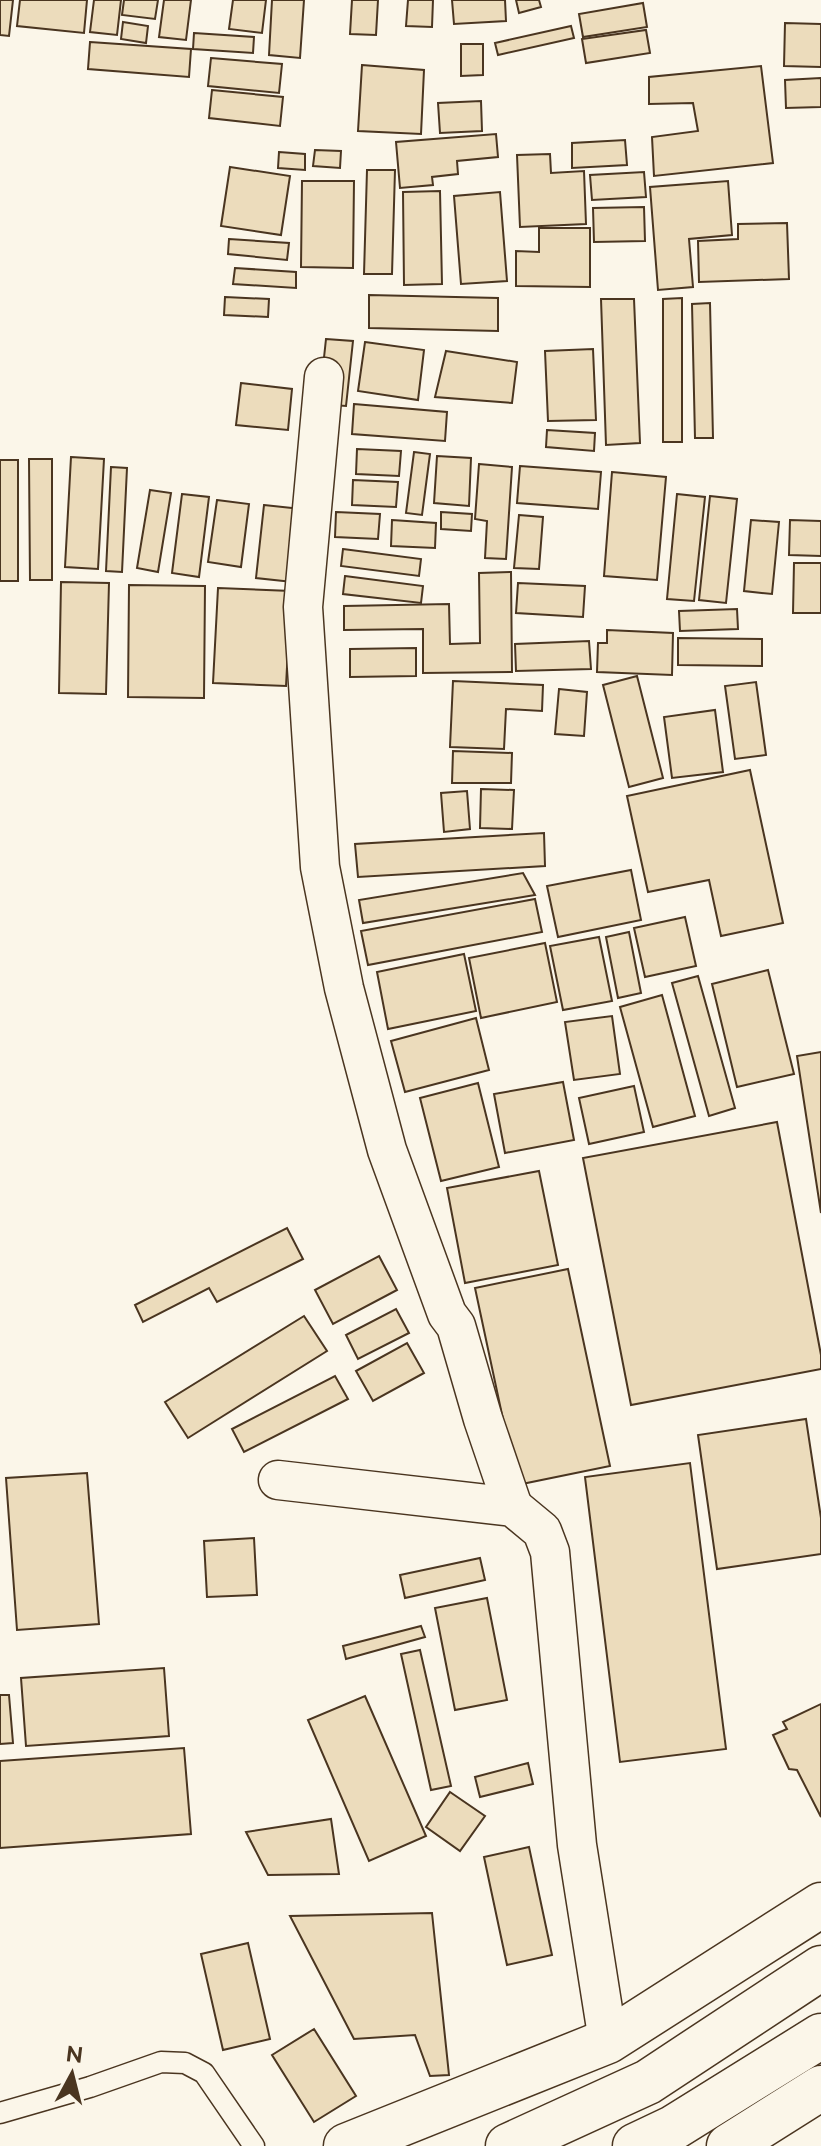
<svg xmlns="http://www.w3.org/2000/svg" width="821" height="2146" font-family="Raleway,sans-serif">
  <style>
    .building { fill: #ecdcbc; stroke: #4a3520; stroke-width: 2 }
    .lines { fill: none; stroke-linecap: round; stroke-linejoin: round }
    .lane-casing { stroke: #4a3520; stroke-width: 23 }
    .street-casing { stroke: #4a3520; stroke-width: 41 }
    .highway-casing { stroke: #4a3520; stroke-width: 47 }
    .lane { stroke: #fbf6e9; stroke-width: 20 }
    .street { stroke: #fbf6e9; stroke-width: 38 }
    .highway { stroke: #fbf6e9; stroke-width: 44 }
  </style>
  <rect width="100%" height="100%" fill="#fbf6e9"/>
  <g class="building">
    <path d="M0 0H13L9 36 0 35Z"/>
    <path d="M20 0H87L84 33 17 26Z"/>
    <path d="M94 0H121L117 35 90 32Z"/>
    <path d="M124 0H158L155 19 122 15Z"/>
    <path d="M164 0H191L186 40 159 37Z"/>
    <path d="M233 0H266L262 33 229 29Z"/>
    <path d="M272 0H304L300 58 269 55Z"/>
    <path d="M352 0H378L376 35 350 34Z"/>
    <path d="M408 0H433L432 27 406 26Z"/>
    <path d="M452 0H505L506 21 454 24Z"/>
    <path d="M516 0H539L541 7 519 13Z"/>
    <path d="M643 3 647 27 583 37 579 14Z"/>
    <path d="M123 22 148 26 146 43 121 39Z"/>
    <path d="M785 23 821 24V67L784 66Z"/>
    <path d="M571 26 574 38 498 55 495 43Z"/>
    <path d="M646 30 650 53 586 63 582 39Z"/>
    <path d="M194 33 254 37 253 53 193 49Z"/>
    <path d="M90 42 191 49 189 77 88 69Z"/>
    <path d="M461 44H483V75L461 76Z"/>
    <path d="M211 58 282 64 279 93 208 86Z"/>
    <path d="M362 65 424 70 421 134 358 131Z"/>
    <path d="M761 66 773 163 654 176 652 137 698 131 693 103 649 104V77Z"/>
    <path d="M821 78V107L786 108 785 80Z"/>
    <path d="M212 90 283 97 280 126 209 118Z"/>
    <path d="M481 101 482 131 440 133 438 103Z"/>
    <path d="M496 134 498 157 457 161 458 174 432 177 433 185 400 188 396 142Z"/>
    <path d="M625 140 627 165 572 168V143Z"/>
    <path d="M315 150 341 151 340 168 313 166Z"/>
    <path d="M279 152 305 154V170L278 168Z"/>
    <path d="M550 154 551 173 584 171 586 224 520 227 517 155Z"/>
    <path d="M230 167 290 176 281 235 221 226Z"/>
    <path d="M367 170H395L392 274H364Z"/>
    <path d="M644 172 646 197 592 200 590 175Z"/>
    <path d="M302 181H354L353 268 301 267Z"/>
    <path d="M728 181 732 235 689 239 693 287 658 290 650 187Z"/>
    <path d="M440 191 442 284 404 285 403 192Z"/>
    <path d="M500 192 507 281 461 284 454 196Z"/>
    <path d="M644 207 645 241 594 242 593 208Z"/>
    <path d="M787 223 789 279 699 282 698 241 738 239V224Z"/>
    <path d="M539 228H590V287L516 286V251L539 252Z"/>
    <path d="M229 239 289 243 287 260 228 254Z"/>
    <path d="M235 268 296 272V288L233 284Z"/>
    <path d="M369 295 498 298V331L369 328Z"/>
    <path d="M225 297 269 299 268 317 224 315Z"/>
    <path d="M682 298V442H663V299Z"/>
    <path d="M601 299H634L640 443 606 445Z"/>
    <path d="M710 303 713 438H695L692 304Z"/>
    <path d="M326 339 353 341 346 406 319 404Z"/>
    <path d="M365 342 424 350 418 400 358 391Z"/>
    <path d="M593 349 596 420 548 421 545 351Z"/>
    <path d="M446 351 517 362 512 403 435 397Z"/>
    <path d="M241 383 292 389 288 430 236 425Z"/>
    <path d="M354 404 447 412 445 441 352 434Z"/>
    <path d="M547 430 595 433 594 451 546 447Z"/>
    <path d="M357 449 401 451 399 476 356 474Z"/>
    <path d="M414 452 430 454 422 515 406 513Z"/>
    <path d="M437 456 471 458 469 506 434 503Z"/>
    <path d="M71 457 104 459 98 569 65 567Z"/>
    <path d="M29 459H52V580H30Z"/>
    <rect x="0" y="460" width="18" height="121"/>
    <path d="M479 464 512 467 506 559 485 558 487 521 475 519Z"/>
    <path d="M520 466 601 472 598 509 517 503Z"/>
    <path d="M111 467 127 468 122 572 106 571Z"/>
    <path d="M612 472 666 477 657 580 604 576Z"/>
    <path d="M353 480 398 482 396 507 352 505Z"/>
    <path d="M150 490 171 493 158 572 137 568Z"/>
    <path d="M182 494 209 497 199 577 172 573Z"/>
    <path d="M677 494 705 497 694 601 667 599Z"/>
    <path d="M710 496 737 499 726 603 699 600Z"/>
    <path d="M217 500 249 504 241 567 208 562Z"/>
    <path d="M264 505 320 511 311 584 256 578Z"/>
    <path d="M336 512 380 514 378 539 335 537Z"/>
    <path d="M441 512 472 514 471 531 441 529Z"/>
    <path d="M519 515 543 517 539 569 514 568Z"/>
    <path d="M392 520 436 523 435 548 391 546Z"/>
    <path d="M751 520 779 522 772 594 744 591Z"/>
    <path d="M790 520 821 521V556L789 555Z"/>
    <path d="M343 549 421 559 419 576 341 566Z"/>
    <path d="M794 563H821V613H793Z"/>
    <path d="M511 572 512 672 423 673V629L344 630V606L449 604 450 644 480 643 479 573Z"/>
    <path d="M345 576 423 586 421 603 343 594Z"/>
    <path d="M61 582 109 583 106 694 59 693Z"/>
    <path d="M518 583 585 586 583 617 516 613Z"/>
    <path d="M129 585 205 586 204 698 128 697Z"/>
    <path d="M218 588 291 591 286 686 213 683Z"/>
    <path d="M737 609 738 629 680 631 679 611Z"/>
    <path d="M607 630 673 633 672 675 597 672 598 643H607Z"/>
    <path d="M678 638 762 639V666L678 665Z"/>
    <path d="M589 641 591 669 516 671 515 644Z"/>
    <path d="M416 648V676L350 677V649Z"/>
    <path d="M637 676 663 778 629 787 603 685Z"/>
    <path d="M453 681 543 685 542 711 506 709 504 749 450 747Z"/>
    <path d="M756 682 766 755 735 759 725 686Z"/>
    <path d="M559 689 587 692 584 736 555 734Z"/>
    <path d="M715 710 723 772 672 778 664 717Z"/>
    <path d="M453 751 512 753 511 783H452Z"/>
    <path d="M750 770 783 923 721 936 709 880 648 892 627 796Z"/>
    <path d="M481 789 514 790 512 829 480 828Z"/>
    <path d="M467 791 470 829 444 832 441 793Z"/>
    <path d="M544 833 545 866 358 877 355 844Z"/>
    <path d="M631 870 641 920 558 937 547 886Z"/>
    <path d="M523 873 535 895 363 923 359 900Z"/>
    <path d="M535 899 542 932 368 965 361 931Z"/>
    <path d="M685 917 696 966 645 977 634 928Z"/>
    <path d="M629 932 641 993 618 998 606 937Z"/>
    <path d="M599 937 612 1001 563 1010 550 946Z"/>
    <path d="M545 943 557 1002 481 1018 469 958Z"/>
    <path d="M464 954 476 1011 388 1029 377 972Z"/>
    <path d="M768 970 794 1074 737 1087 712 984Z"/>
    <path d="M698 976 735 1108 709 1116 672 983Z"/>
    <path d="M662 995 695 1116 653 1127 620 1007Z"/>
    <path d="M612 1016 620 1074 574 1080 565 1022Z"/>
    <path d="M476 1018 489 1070 405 1092 391 1041Z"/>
    <path d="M821 1052V1213L797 1056Z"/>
    <path d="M563 1082 574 1140 505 1153 494 1094Z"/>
    <path d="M478 1083 499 1167 441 1181 420 1098Z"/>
    <path d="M634 1086 644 1132 589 1144 579 1098Z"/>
    <path d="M777 1122 821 1355V1369L631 1405 583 1158Z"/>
    <path d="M539 1171 558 1265 465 1283 447 1188Z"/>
    <path d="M287 1228 303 1259 217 1302 209 1288 143 1322 135 1305Z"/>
    <path d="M379 1256 397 1290 333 1324 315 1290Z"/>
    <path d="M568 1269 610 1466 517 1485 475 1288Z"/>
    <path d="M396 1309 409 1333 358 1359 346 1335Z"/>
    <path d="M304 1316 327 1351 188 1438 165 1402Z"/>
    <path d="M407 1343 424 1373 373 1401 356 1371Z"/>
    <path d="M335 1376 348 1399 244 1452 232 1429Z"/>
    <path d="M806 1419 821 1518V1554L717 1569 698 1435Z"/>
    <path d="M690 1463 726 1749 620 1762 585 1477Z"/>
    <path d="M87 1473 99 1624 17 1630 6 1478Z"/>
    <path d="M254 1538 257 1595 207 1597 204 1541Z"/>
    <path d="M480 1558 485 1580 405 1598 400 1575Z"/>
    <path d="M487 1598 507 1700 455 1710 435 1608Z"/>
    <path d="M421 1626 425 1637 346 1659 343 1646Z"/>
    <path d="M420 1650 451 1786 431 1790 401 1654Z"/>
    <path d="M164 1668 169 1736 26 1746 21 1678Z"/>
    <path d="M0 1695H9L13 1743 0 1744Z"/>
    <path d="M365 1696 426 1836 369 1861 308 1720Z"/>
    <path d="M821 1704V1817L797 1770 789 1769 773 1735 787 1729 783 1722Z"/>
    <path d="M184 1748 191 1834 0 1848V1761Z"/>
    <path d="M528 1763 533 1784 480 1797 475 1777Z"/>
    <path d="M450 1792 485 1816 460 1851 426 1827Z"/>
    <path d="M331 1819 339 1874 268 1875 246 1832Z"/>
    <path d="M529 1847 552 1955 507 1965 484 1857Z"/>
    <path d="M432 1913 449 2075 430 2076 415 2035 354 2039 290 1916Z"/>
    <path d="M248 1943 270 2039 223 2050 201 1954Z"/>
    <path d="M314 2029 356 2096 314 2122 272 2055Z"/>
  </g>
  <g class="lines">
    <g class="lane-casing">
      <path id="lane" d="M0 2113 90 2087 161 2062 185 2063 204 2073 254 2146"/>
    </g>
    <g class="street-casing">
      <g id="street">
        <path d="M324 377 303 607 320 867 344 988 387 1150 447 1314 456 1326 483 1419 513 1507"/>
        <path d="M278 1480 513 1507 542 1531 550 1552 577 1845 608 2041"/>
      </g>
    </g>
    <g class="highway-casing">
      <g id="highway">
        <path d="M346 2146 608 2041 821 1905"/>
        <path d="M508 2146 648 2082 821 1968"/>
        <path d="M635 2146 673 2128 821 2036"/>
        <path d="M729 2146 821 2088"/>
      </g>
    </g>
    <use href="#lane" class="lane"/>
    <use href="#street" class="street"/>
    <use href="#highway" class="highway"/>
  </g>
  <g transform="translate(72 2074) rotate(7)" stroke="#fbf6e9" stroke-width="6" paint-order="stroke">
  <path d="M0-6L14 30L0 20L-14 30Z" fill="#4a3520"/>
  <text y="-12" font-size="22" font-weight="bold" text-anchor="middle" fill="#4a3520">N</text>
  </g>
</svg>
